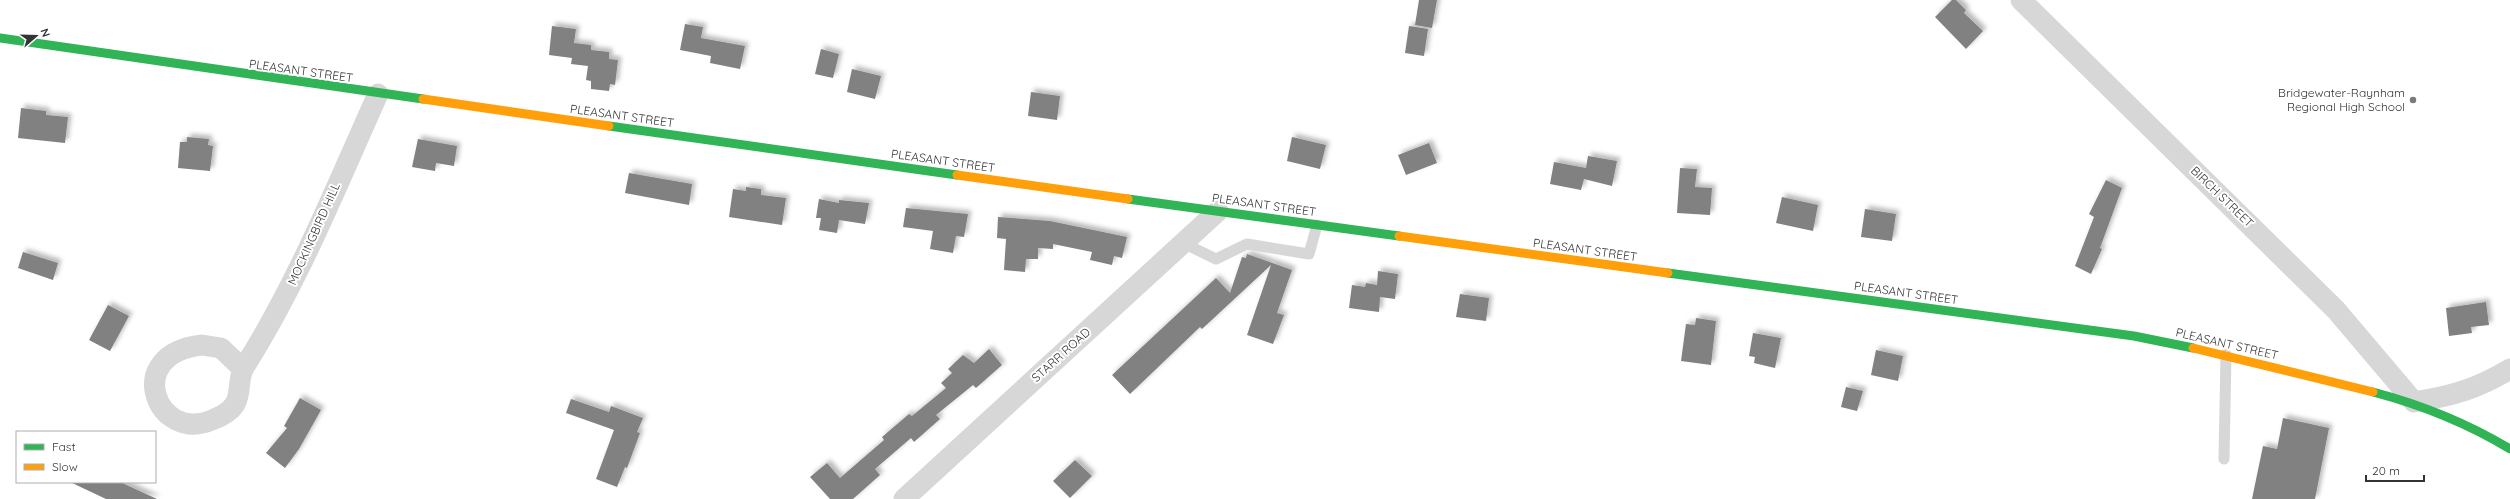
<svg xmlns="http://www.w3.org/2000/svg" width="2510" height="499" font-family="Quicksand,sans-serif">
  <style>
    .building { fill: #818181; filter: url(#shadow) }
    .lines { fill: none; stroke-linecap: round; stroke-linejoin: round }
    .lane { stroke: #d7d7d7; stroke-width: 11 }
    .street { stroke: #d7d7d7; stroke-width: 21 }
    .fast { stroke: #30b455; stroke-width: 9 }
    .slow { stroke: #ff9f0a; stroke-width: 9 }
    .poi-dot { fill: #7a7a7a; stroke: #fff; stroke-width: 1.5 }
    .labels { text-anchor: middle; stroke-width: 4; stroke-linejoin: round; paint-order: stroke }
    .street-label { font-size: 12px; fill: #333; stroke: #fff }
    .poi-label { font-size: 12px; fill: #333; stroke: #fff; text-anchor: end }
  </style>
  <defs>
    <filter id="shadow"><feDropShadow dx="3.5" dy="-3.5" stdDeviation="2" flood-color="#0004"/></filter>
  </defs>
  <rect width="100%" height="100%" fill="#fff"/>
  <g class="building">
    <path d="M1419 0H1437L1432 28 1415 25Z"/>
    <path d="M1952 0H1956L1966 10 1964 13 1983 31 1966 49 1935 17Z"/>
    <path d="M685 24 703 27 701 38 745 46 740 69 710 63 711 56 680 50Z"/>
    <path d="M552 26 576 29 574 43 591 45V50L609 52V59L618 60 615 85 610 84 609 91 591 89V81L586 80 588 66 571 64 572 58 549 55Z"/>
    <path d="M1409 26 1428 29 1424 56 1405 53Z"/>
    <path d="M821 49 839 54 833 78 815 74Z"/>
    <path d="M852 69 881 76 875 99 847 92Z"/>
    <path d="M1031 92 1060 96 1057 120 1028 116Z"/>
    <path d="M21 108 46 111V115L68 117 65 143 18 138Z"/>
    <path d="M187 137 209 139 208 145 213 146 210 171 178 168 180 142H187Z"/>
    <path d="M1292 137 1326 145 1320 169 1287 161Z"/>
    <path d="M418 139 457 146 454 166 436 163 435 171 412 167Z"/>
    <path d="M1429 143 1437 163 1406 175 1398 155Z"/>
    <path d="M1588 156 1617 161 1612 186 1584 179 1581 190 1550 184 1554 162 1586 168Z"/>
    <path d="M1680 168 1697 169 1695 187 1712 188 1710 215 1677 213Z"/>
    <path d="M629 173 692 184 689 205 625 193Z"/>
    <path d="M2106 180 2122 188 2100 248 2102 249 2091 274 2075 266 2094 217 2089 214Z"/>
    <path d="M746 187 761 189V195L786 198 782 225 729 217 733 189 746 191Z"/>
    <path d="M1782 197 1818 205 1813 231 1776 223Z"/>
    <path d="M819 199 839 203V200L869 203 865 224 839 220 837 233 819 230 821 218H816Z"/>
    <path d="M906 208 968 214 964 237 956 236 953 253 930 249 933 231 903 227Z"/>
    <path d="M1865 209 1896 214 1892 241 1861 237Z"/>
    <path d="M998 217 1050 221 1127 237 1122 258 1114 256 1112 265 1090 260 1092 252 1053 244V249L1038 248V259H1026L1025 272 1004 270 1006 239 997 238Z"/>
    <path d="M23 252 58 263 53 280 18 268Z"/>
    <path d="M1247 254 1292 270 1277 313 1284 315 1273 344 1247 335 1271 265 1202 329 1200 327 1130 394 1112 375 1216 278 1230 293 1242 257 1246 258Z"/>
    <path d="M1378 271 1398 274 1395 299 1380 297 1379 312 1349 308 1352 285 1365 287 1366 283 1377 285Z"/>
    <path d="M1460 294 1489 298 1486 321 1456 317Z"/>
    <path d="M2486 302 2489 325 2471 327 2472 333 2449 336 2446 308Z"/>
    <path d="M108 305 129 316 110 351 89 340Z"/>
    <path d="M1696 318 1716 321 1711 365 1681 361 1686 324 1695 325Z"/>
    <path d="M1753 333 1781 338 1775 368 1754 363 1755 357 1749 356Z"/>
    <path d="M989 349 1002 365 976 388 973 385 936 415 940 419 914 442 911 438 875 469 880 475 853 499H830L810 477 827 463 840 478 884 440 882 437 909 414 912 416 946 388 941 383 952 373 948 369 963 355 974 363Z"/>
    <path d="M1876 350 1903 356 1898 381 1871 375Z"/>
    <path d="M1846 387 1863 391 1857 411 1841 407Z"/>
    <path d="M300 398 321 410 299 449 285 468 266 453 287 428 284 426Z"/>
    <path d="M571 399 609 412 611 406 643 418 637 432 640 433 627 468 625 467 617 487 596 479 614 430 566 413Z"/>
    <path d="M2283 418 2329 428 2315 499H2252L2263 446 2277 449Z"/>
    <path d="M1075 460 1092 476 1070 498 1053 481Z"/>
    <path d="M70 482H120L157 499H106Z"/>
  </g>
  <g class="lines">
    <g class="lane">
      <path d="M1183 243 1216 259 1247 244 1309 254 1317 225"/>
      <path d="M2224 459 2226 354"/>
    </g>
    <g class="street">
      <path d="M2021 0 2336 310 2414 402C2452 396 2477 389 2510 369"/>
      <path d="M202 345 221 348 243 369C238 380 241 394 235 404 230 412 220 417 212 420 157 444 121 354 202 345Z"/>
      <path d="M243 369C298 283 336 187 378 94"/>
      <path d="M904 499 1218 211"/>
    </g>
    <g class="fast">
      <path d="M0 38 423 99"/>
      <path d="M609 126 957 175"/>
      <path d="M1128 199 1399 236"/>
      <path d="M1668 273 2134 336 2193 348"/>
      <path d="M2373 392C2422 405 2467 423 2510 449"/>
    </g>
    <g class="slow">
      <path d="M423 99 609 126"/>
      <path d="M957 175 1128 199"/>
      <path d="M1399 236 1668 273"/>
      <path d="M2193 348 2373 392"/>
    </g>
  </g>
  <circle class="poi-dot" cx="2413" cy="100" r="4"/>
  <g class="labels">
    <g class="street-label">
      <text transform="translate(301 71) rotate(8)" y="4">PLEASANT STREET</text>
      <text transform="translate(622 116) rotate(8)" y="4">PLEASANT STREET</text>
      <text transform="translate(943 161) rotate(8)" y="4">PLEASANT STREET</text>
      <text transform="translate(2222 197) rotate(44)" y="4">BIRCH STREET</text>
      <text transform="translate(1264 205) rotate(8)" y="4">PLEASANT STREET</text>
      <text transform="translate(314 234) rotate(-66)" y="4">MOCKINGBIRD HILL</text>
      <text transform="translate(1585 250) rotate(8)" y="4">PLEASANT STREET</text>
      <text transform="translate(1906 293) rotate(8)" y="4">PLEASANT STREET</text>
      <text transform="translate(2227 344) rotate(13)" y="4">PLEASANT STREET</text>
      <text transform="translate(1061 355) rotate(-42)" y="4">STARR ROAD</text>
    </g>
    <g class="poi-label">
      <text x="2405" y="97">Bridgewater-Raynham<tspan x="2405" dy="14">Regional High School</tspan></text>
    </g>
  </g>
  <rect x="16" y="431" width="140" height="52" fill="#ffffff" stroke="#adadad"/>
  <rect x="24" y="444" width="20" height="6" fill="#30b455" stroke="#adadad"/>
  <text x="52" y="451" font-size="12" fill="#333333">Fast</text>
  <rect x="24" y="464" width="20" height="6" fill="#ff9f0a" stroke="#adadad"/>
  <text x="52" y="471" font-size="12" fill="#333333">Slow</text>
  <g transform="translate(36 36) rotate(70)" stroke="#ffffff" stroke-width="3" paint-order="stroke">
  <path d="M0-3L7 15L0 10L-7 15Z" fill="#333333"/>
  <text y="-6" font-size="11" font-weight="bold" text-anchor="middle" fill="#333333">N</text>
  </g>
  <path d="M2366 475v6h58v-6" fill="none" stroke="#333333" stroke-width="2"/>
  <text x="2372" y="475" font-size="12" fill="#333333" stroke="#ffffff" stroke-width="3" paint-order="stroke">20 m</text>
</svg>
